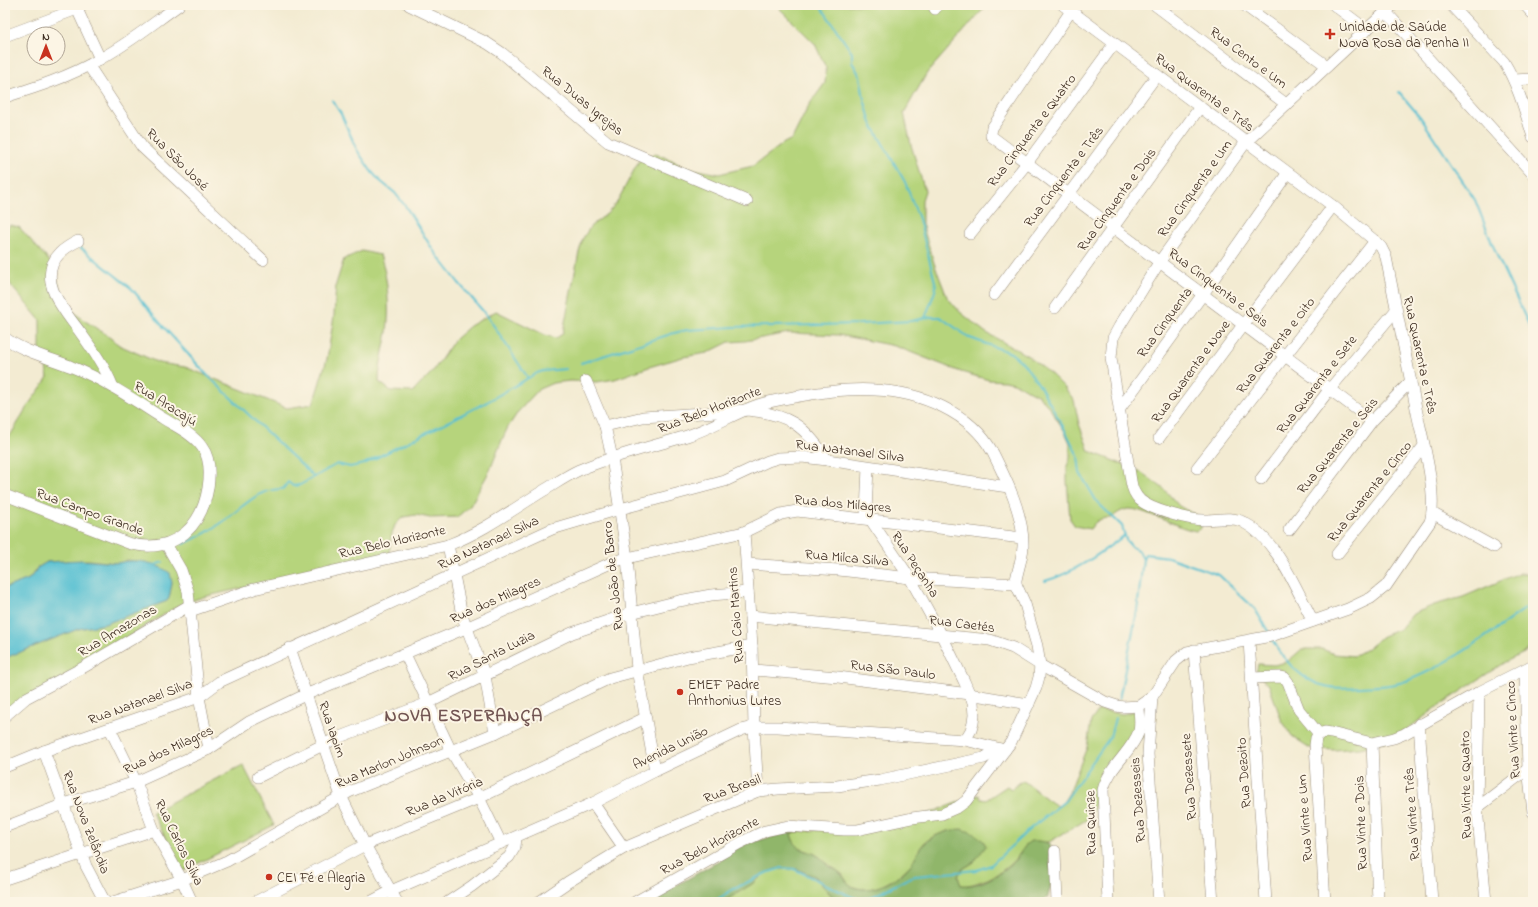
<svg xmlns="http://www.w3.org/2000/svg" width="1538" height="907" font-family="'Indie Flower',sans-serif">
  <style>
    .green { fill: #b6d47b; stroke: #787f4c }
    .forest { fill: #90b66b; stroke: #667044 }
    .water { fill: #56c0d2; stroke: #487578 }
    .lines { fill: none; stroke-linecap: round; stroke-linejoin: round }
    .stream { stroke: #56c0d2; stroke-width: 2 }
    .minor-casing { stroke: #978a78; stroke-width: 12 }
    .minor { stroke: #fff; stroke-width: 11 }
    .poi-dot { fill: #c8321e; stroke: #fcf5e5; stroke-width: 1.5 }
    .labels { text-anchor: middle; stroke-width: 4; stroke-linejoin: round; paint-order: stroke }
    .poi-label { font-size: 14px; fill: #3b2a1e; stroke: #fcf5e5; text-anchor: start }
    .street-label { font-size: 14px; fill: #3b2a1e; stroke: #fcf5e5 }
    .district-label { font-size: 18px; font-weight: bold; letter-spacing: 1px; fill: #715452; stroke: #fcf5e5 }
  </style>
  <rect width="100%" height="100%" fill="#fcf5e5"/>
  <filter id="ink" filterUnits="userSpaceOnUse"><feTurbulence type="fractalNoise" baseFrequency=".025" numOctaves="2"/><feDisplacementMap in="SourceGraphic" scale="8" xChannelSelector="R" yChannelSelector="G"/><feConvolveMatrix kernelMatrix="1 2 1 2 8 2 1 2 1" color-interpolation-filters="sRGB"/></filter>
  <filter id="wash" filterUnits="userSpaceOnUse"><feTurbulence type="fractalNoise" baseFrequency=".012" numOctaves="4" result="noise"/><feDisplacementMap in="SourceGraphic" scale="16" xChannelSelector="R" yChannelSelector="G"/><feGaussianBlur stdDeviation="0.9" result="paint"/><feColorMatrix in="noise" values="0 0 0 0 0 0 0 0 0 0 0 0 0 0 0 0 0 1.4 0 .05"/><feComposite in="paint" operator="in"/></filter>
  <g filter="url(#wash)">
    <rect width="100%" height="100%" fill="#f3ebd2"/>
    <g class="green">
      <path d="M776 5H987L927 73 904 113 911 145 925 191 922 200V224L934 263 947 297 960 312 985 332 1028 356 1052 375 1064 387 1074 400 1079 424 1089 451 1139 471 1149 478 1164 489 1179 506 1199 517 1202 522 1201 528 1196 531C1177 528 1143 508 1128 509 1122 510 1115 514 1112 518 1101 518 1097 519 1090 529L1075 526 1070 519 1067 481V466L1070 458V443L1064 430 1049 407 1039 396 1014 383 1005 381 989 380 961 372 895 346 839 335 789 333 745 341 729 342 707 353 683 357 649 367 615 379 597 382 570 381 553 383 539 389 518 412 508 427 502 440 490 470 470 506 457 517 430 518 416 515 403 517 395 525 391 537 389 555 203 597 179 605 5 714V658L78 629 105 624 167 601 169 598 172 583 143 562 127 560 120 563H116L89 560 47 562 37 568 29 579 5 588V442C16 429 20 417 29 404 35 395 42 387 48 377L46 367 40 359V320L12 287 5 274V231L10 225 19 227 51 263 66 305 82 319 104 333 119 345 159 363 185 367 287 408 313 404 327 359 334 316 336 284 344 259 362 251 380 255C388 277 390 308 387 332 384 349 379 365 379 382L391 391 413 392 433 371 455 339 470 326 496 311 545 335 556 338 561 335 563 332 579 252 583 238 591 226 608 213 617 202 641 157 656 154 672 160 683 167 719 174 753 166 784 143 792 139 809 105 825 83 826 68 815 44Z"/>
      <path d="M1519 573 1533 574V645L1524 653 1505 662 1440 705 1394 739 1360 748 1334 750 1310 748 1292 736 1281 719 1269 685 1256 673 1258 664 1274 665 1287 662 1302 649H1322L1334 654 1354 656 1365 650 1383 636 1400 629 1413 614 1434 605 1463 597Z"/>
      <path d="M1099 710 1123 714 1134 711 1146 712 1147 732 1143 738H1133L1127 742 1114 759 1099 789 1098 798 1091 813 1086 820 1049 842H1029C1015 861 1002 875 979 882 973 884 967 886 961 885L958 877 961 870 974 862 952 830C942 833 932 836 924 843 918 849 916 858 911 864 899 878 873 895 854 887 847 884 846 880 842 874 837 870 828 865 822 859 811 848 796 854 791 834L795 832 907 822 974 796 979 795 981 799 986 800 1007 786 1011 789 1022 781 1025 782C1032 787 1052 804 1058 806L1062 804 1069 793 1087 747 1091 721Z"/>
      <path d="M243 765 274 825 183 871 152 812Z"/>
      <path d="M776 869C790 868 803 869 815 877L837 902H723L752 884 764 874Z"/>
    </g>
    <path class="forest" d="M961 829C970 831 983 837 986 846L974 862 961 870 958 877 961 885C979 888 1004 873 1016 859 1020 854 1024 846 1029 842 1033 839 1046 842 1050 844L1049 854 1052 879 1048 897 1042 902H837L816 877 797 869H776L764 874 752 884 723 902H641L677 885 719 861 741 845 795 831 791 834C796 854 810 848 822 859 823 861 824 862 826 864 830 868 837 869 841 874 846 879 847 885 856 888 876 893 900 879 912 863 916 856 919 848 925 843 935 834 949 830 961 829Z"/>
    <path class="water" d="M81 560 116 563C120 563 124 561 128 561 144 560 157 564 170 573L172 583 169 598 167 601 105 624 78 629 5 658V588L29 579 35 572 37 568 47 562Z"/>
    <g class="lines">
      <g class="stream">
        <path d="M820 5 852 53V62L860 76 864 99 871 123 905 182 919 219 936 286 935 291 925 318"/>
        <path d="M1399 92 1421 118 1475 200 1498 258 1533 334"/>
        <path d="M332 100 341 114 357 150 371 171 379 180 395 193 406 207 433 250 458 282 488 317 528 378"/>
        <path d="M80 247 132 289 160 323 206 374 314 477"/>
        <path d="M581 363 674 333 687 330 733 327 860 324 911 321 930 317H940L970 338 1011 353 1023 363 1040 386 1065 430 1078 456 1080 473 1097 502 1122 526 1126 540 1132 547 1139 551 1143 559"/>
        <path d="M183 544C197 538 212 530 224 521 243 507 258 488 283 489L288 482 293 486 300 485 337 464 350 467 364 464 487 402 537 373 543 371 566 369"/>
        <path d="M155 565 163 562"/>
        <path d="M1045 581C1074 573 1101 553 1125 535"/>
        <path d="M1272 639C1283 659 1300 680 1325 686 1336 689 1349 688 1361 687 1377 686 1394 686 1409 680 1452 663 1495 630 1533 603"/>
        <path d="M1119 699 1137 611 1143 559 1145 554 1168 557 1219 575 1255 609 1269 633"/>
        <path d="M713 902 732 890 766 873 782 868 794 869 852 897 858 899 870 898 909 878 915 876 977 870 991 865 1031 828 1065 801 1110 737 1115 718"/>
      </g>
    </g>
  </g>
  <g filter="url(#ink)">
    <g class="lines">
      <g class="minor-casing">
        <g id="minor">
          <path d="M409 5 487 43 502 53 608 142 747 201"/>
          <path d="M933 5 935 9 938 5"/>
          <path d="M1155 5 1286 104"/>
          <path d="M1244 5 1327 66"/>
          <path d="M1334 5 1367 30"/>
          <path d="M1451 5 1504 62C1518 85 1525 111 1533 137"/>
          <path d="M1525 5 1533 14"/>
          <path d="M77 9 100 59"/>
          <path d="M1071 11 992 128 991 133V136L1372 421"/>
          <path d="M1385 11 1533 174"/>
          <path d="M5 36 77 9 82 5"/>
          <path d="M89 66 142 147 263 260"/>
          <path d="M1514 80 1533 79"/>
          <path d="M5 97C37 87 69 77 98 60 127 45 152 24 179 5"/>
          <path d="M970 234 1027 163 1114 44"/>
          <path d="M78 241C72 244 65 248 60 253 35 279 64 310 80 332 93 350 105 367 113 387"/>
          <path d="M994 295 1157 75"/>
          <path d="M1055 308 1200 107"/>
          <path d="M5 338C24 352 50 358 72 367 105 380 134 400 164 419 177 427 194 435 202 447 211 459 210 475 208 488 205 506 199 521 185 533 168 547 149 549 128 543L5 495"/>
          <path d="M586 381 605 426 612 458 627 558 637 669 655 771"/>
          <path d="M1119 410 1203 294 1287 174"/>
          <path d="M605 426 643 417 747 410C788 414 805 425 827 460"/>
          <path d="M1159 438 1243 325 1333 206"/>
          <path d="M868 467 866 513 910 578 942 636 964 681 973 702 974 715 973 723 971 730 965 740"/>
          <path d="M1197 468 1375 241"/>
          <path d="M1261 479 1329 390 1396 310"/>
          <path d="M1432 513 1494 547"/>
          <path d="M1289 530 1372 421 1411 381"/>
          <path d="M744 532 752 646 754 727 758 791"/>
          <path d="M166 544 181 570 188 591 199 697 209 749"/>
          <path d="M448 545 462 615 485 676 495 733"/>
          <path d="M1337 554 1424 446"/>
          <path d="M747 564 839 570 910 578 1016 584"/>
          <path d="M190 611 254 589 448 545C482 532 512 510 543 491 555 484 566 476 579 470 614 455 651 447 687 436 712 428 734 413 758 405 770 401 782 399 794 397 821 392 848 388 875 390 920 392 971 412 993 453 1007 481 1024 515 1023 547 1022 559 1018 569 1016 580V584L1025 604 1037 646 1040 665 1039 677 1036 688 1011 742 966 801 958 807 942 814 912 818 857 830H844L788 826 765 831 740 843 635 902"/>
          <path d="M750 616 990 640 1013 648 1040 665 1105 702 1117 706 1123 707 1139 706 1152 697 1176 661 1187 652 1271 636 1348 609 1371 598 1386 586 1430 522C1438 495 1423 441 1417 413 1407 361 1396 309 1386 257L1381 247 1375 241 1333 206 1063 5"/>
          <path d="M1313 621C1296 589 1277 539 1243 522 1232 516 1216 520 1204 520 1189 520 1151 510 1140 500 1135 495 1132 489 1131 481L1111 358 1113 338 1119 327 1160 261 1246 142 1393 5"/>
          <path d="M1249 641 1266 902"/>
          <path d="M290 648 341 796 365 845 397 902"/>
          <path d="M1194 650 1213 902"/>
          <path d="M405 654 451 751 479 798 501 843"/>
          <path d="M754 670 838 677 969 694 1029 704"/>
          <path d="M1525 670 1528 768 1533 812"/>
          <path d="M1252 678 1280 677 1285 678 1288 682 1299 710 1319 734"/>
          <path d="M1479 692 1477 808 1486 902"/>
          <path d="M1152 697 1148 754 1159 902"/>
          <path d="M5 716 26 698 84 667 190 605"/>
          <path d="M1419 724 1432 902"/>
          <path d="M110 729 136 782 154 830 182 880 192 902"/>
          <path d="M1319 734 1325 732 1331 733 1372 743 1394 738 1404 734 1479 692 1533 665"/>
          <path d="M1319 734 1316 738 1315 745 1325 902"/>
          <path d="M1372 743 1378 902"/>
          <path d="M44 751 86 866 105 902"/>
          <path d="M5 767 44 751 199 697 219 682 552 529 620 509 725 481 768 461 778 458 802 457 827 460 1008 487"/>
          <path d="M258 777 337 738 428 703 572 633 631 613 679 601 711 595 748 592"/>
          <path d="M593 803 624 848"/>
          <path d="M1477 808 1533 765"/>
          <path d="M5 827 64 804 136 782 209 749 249 722 305 695 466 628 613 562 627 558 744 532 781 514 797 511 1022 538"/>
          <path d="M1055 851 1057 902"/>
          <path d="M5 879 154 830"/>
          <path d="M113 902 182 880 227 861 349 792 495 733 610 678 688 657 752 646"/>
          <path d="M255 902 365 845 479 798 645 718"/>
          <path d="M370 902 391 891 593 803 655 771 741 730 754 727H778L965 740 1005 750"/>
          <path d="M448 902 472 886 509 857 515 847 516 838"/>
          <path d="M539 902 568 882 624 848 758 791 778 789 837 786 880 780 984 758 999 749"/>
          <path d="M1108 902 1103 790C1109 766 1132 752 1139 731 1141 723 1139 714 1139 706"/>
        </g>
      </g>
      <use href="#minor" class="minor"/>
    </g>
  </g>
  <g class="poi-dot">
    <path d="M1328 28h4v4h4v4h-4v4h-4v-4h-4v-4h4z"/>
    <circle cx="680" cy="692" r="4"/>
    <circle cx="269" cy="877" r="4"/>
  </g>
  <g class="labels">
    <g class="poi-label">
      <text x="1339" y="31">Unidade de Saúde<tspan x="1339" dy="16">Nova Rosa da Penha II</tspan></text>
      <text x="688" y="689">EMEF Padre<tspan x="688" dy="16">Anthonius Lutes</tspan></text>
      <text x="277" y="882">CEI Fé e Alegria</text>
    </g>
    <g class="street-label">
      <text transform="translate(1249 57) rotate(37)" y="5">Rua Cento e Um</text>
      <text transform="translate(1205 92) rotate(37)" y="5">Rua Quarenta e Três</text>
      <text transform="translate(583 100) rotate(39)" y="5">Rua Duas Igrejas</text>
      <text transform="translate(1031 130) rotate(-53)" y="5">Rua Cinquenta e Quatro</text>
      <text transform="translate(178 159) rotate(45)" y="5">Rua São José</text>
      <text transform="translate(1063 176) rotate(-53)" y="5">Rua Cinquenta e Três</text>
      <text transform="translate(1194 188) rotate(-54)" y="5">Rua Cinquenta e Um</text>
      <text transform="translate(1116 199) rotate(-54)" y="5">Rua Cinquenta e Dois</text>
      <text transform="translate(1219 287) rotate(37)" y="5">Rua Cinquenta e Seis</text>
      <text transform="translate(1164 322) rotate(-54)" y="5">Rua Cinquenta</text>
      <text transform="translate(1275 345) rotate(-52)" y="5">Rua Quarenta e Oito</text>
      <text transform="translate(1421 355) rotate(78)" y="5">Rua Quarenta e Três</text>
      <text transform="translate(1190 371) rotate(-54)" y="5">Rua Quarenta e Nove</text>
      <text transform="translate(1316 384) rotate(-52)" y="5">Rua Quarenta e Sete</text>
      <text transform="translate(166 403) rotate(32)" y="5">Rua Aracajú</text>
      <text transform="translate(709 409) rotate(-21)" y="5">Rua Belo Horizonte</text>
      <text transform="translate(1337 445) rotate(-51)" y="5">Rua Quarenta e Seis</text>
      <text transform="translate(850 450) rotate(7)" y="5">Rua Natanael Silva</text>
      <text transform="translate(1369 491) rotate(-51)" y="5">Rua Quarenta e Cinco</text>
      <text transform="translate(843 503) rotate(5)" y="5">Rua dos Milagres</text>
      <text transform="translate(90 511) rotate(20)" y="5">Rua Campo Grande</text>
      <text transform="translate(392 541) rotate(-13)" y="5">Rua Belo Horizonte</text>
      <text transform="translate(488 542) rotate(-25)" y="5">Rua Natanael Silva</text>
      <text transform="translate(847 557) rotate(5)" y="5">Rua Milca Silva</text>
      <text transform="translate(916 564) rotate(57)" y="5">Rua Peçanha</text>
      <text transform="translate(612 576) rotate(-96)" y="5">Rua João de Barro</text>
      <text transform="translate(495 599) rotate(-24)" y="5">Rua dos Milagres</text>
      <text transform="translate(735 615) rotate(-94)" y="5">Rua Caio Martins</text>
      <text transform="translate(962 623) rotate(7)" y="5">Rua Caetés</text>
      <text transform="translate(117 630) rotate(-31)" y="5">Rua Amazonas</text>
      <text transform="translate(491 655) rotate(-27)" y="5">Rua Santa Luzia</text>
      <text transform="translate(893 669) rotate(7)" y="5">Rua São Paulo</text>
      <text transform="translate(140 701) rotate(-20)" y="5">Rua Natanael Silva</text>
      <text transform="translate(333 729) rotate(71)" y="5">Rua Iapim</text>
      <text transform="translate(1512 730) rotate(-93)" y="5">Rua Vinte e Cinco</text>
      <text transform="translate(670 747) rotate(-26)" y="5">Avenida União</text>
      <text transform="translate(168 749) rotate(-25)" y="5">Rua dos Milagres</text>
      <text transform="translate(389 761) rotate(-23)" y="5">Rua Marlon Johnson</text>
      <text transform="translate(1243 773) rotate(-94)" y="5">Rua Dezoito</text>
      <text transform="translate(1188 777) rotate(-94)" y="5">Rua Dezessete</text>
      <text transform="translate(1465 785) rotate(-91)" y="5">Rua Vinte e Quatro</text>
      <text transform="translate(732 788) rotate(-20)" y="5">Rua Brasil</text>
      <text transform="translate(444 796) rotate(-23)" y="5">Rua da Vitória</text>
      <text transform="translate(1137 800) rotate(-94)" y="5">Rua Dezesseis</text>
      <text transform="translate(1411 814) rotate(-94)" y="5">Rua Vinte e Três</text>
      <text transform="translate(1304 818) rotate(-94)" y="5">Rua Vinte e Um</text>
      <text transform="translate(87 822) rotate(69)" y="5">Rua Nova Zelândia</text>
      <text transform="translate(1090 823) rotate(-91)" y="5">Rua Quinze</text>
      <text transform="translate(1360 823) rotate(-92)" y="5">Rua Vinte e Dois</text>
      <text transform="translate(180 842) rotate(64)" y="5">Rua Carlos Silva</text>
      <text transform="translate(709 845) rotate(-28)" y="5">Rua Belo Horizonte</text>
    </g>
    <g class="district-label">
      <text x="464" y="721">NOVA ESPERANÇA</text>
    </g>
  </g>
  <rect width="1538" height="907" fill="none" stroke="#fcf5e5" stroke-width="20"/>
  <g transform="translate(46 46)"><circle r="19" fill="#fcf5e5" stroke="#afa495"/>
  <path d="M0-3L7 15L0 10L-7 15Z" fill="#c8321e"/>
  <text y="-6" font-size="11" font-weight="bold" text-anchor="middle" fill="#3b2a1e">N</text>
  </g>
</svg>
